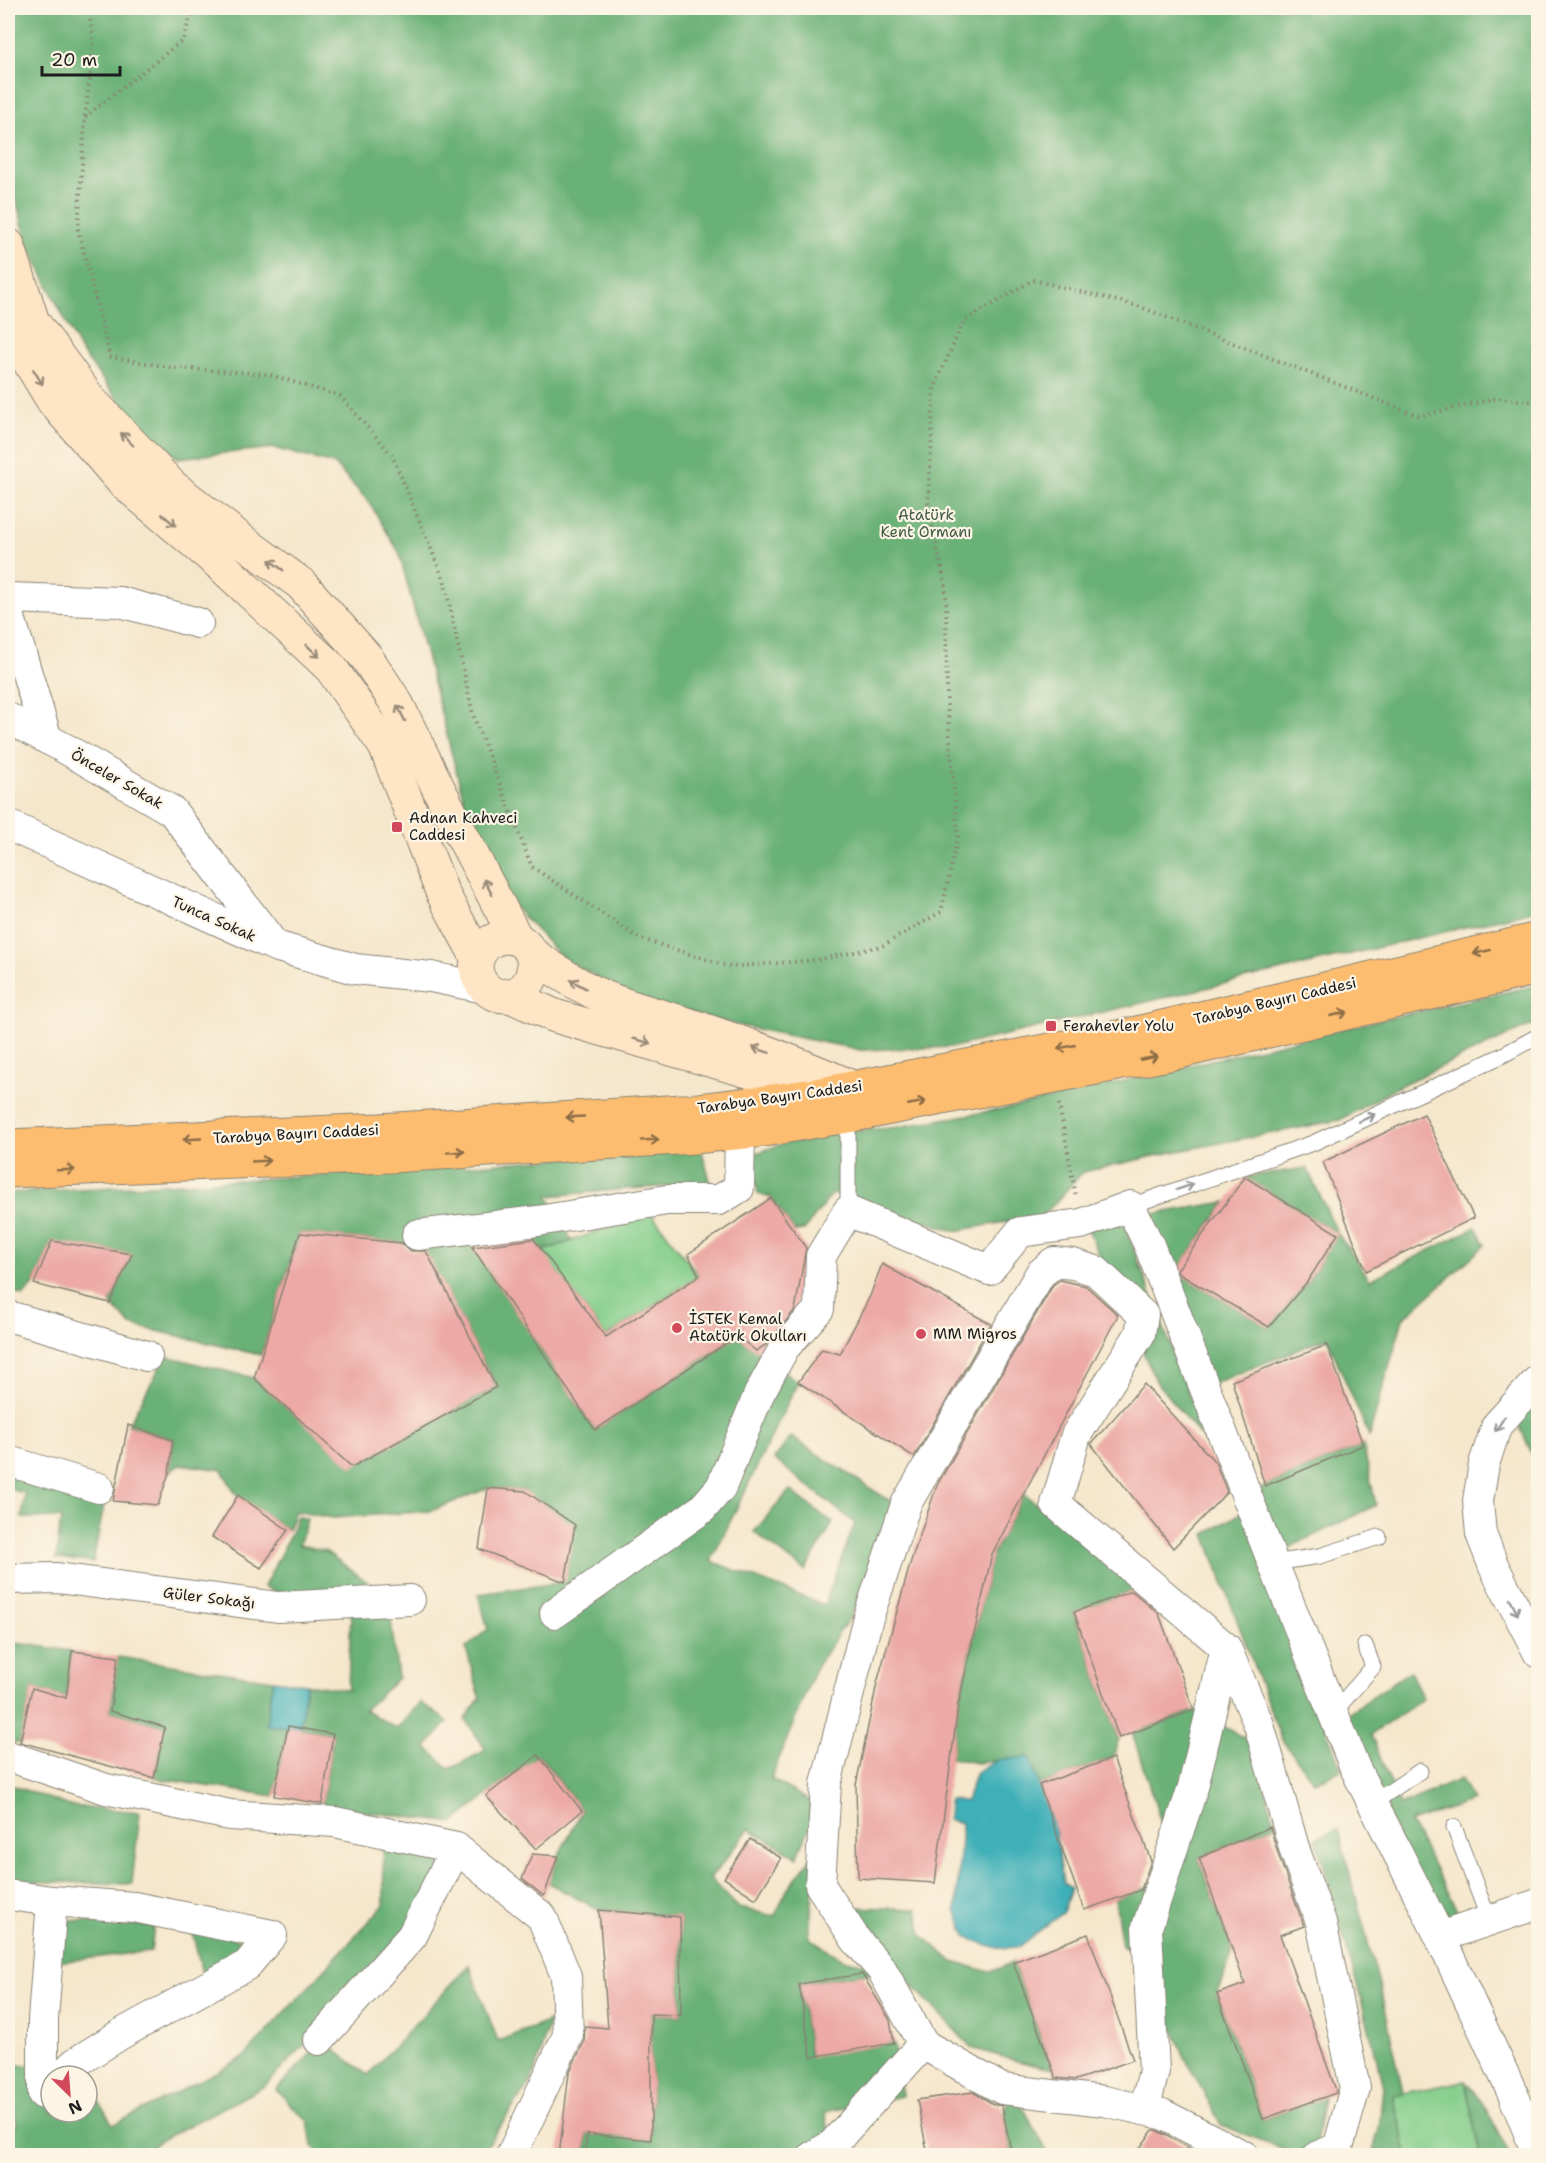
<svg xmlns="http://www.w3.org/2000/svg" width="1546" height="2163" font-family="'Shantell Sans',sans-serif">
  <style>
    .green { fill: #83ce8b; stroke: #507554; stroke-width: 1.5 }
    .forest { fill: #6ab177; stroke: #43664a; stroke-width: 1.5 }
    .water { fill: #40b0b8; stroke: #2e666a; stroke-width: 1.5 }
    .building { fill: #eca9a5 }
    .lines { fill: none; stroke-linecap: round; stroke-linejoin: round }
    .lane-casing { stroke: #888274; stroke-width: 17 }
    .street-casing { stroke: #888274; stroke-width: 32 }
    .secondary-casing { stroke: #888274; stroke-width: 35 }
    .primary-casing { stroke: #888274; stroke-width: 35 }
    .path { stroke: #888274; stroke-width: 4; stroke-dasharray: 1.5 4.5; stroke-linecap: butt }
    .lane { stroke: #fff; stroke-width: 15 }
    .street { stroke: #fff; stroke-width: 30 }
    .secondary { stroke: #fee5c5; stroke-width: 33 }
    .primary { stroke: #fcbd6f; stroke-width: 33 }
    .oneway { stroke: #988b79 }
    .oneway2 { stroke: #8c6c46 }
    .oneway3 { stroke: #999 }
    .poi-dot { fill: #d1495b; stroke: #fcf5e5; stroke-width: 2 }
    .labels { text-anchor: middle; stroke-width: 4.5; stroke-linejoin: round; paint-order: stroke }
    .park-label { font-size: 15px; fill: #405a43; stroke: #fcf5e5 }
    .street-label { font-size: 15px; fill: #1c1c1c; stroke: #fcf5e5 }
    .poi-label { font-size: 15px; fill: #1c1c1c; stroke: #fcf5e5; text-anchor: start }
  </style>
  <rect width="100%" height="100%" fill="#fcf5e5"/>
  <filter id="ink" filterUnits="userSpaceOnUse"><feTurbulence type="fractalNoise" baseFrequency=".0167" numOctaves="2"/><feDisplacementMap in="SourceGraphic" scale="12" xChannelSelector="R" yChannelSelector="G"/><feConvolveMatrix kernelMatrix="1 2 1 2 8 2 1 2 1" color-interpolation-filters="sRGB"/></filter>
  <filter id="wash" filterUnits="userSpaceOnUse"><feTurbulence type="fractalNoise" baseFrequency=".008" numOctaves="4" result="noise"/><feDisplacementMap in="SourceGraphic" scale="24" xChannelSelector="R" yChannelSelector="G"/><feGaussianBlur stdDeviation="1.35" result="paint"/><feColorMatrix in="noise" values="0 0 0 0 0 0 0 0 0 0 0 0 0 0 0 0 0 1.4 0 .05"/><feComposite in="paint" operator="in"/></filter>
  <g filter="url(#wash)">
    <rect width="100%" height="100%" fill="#f5e7cc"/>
    <g class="green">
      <path d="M651 1213 699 1276 606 1337 542 1251Z"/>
      <path d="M1465 2081 1480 2155H1407L1393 2095Z"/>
    </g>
    <g class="forest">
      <path d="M8 8H1538V910L954 1047 861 1050 741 1026 636 999 561 957 508 900 468 816 399 552 369 502 334 464 273 448 178 458 148 439 80 350 28 245 8 170Z"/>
      <path d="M1538 985V1022L1401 1085 1340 1120 1173 1152 1083 1172 1044 1215 955 1231 833 1193 804 1230 794 1231 771 1198 758 1194 751 1155 809 1134 891 1128 1014 1107 1384 1019Z"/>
      <path d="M701 1148 711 1184 627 1189 548 1196 572 1241 542 1251 518 1218 409 1244 300 1233 261 1355 131 1325 110 1303 132 1254 52 1242 34 1284 24 1296 8 1291V1193L396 1171Z"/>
      <path d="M1307 1168 1338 1234 1370 1280 1476 1227 1485 1245 1403 1319 1369 1436 1327 1338 1212 1384 1146 1215 1226 1202 1176 1272 1268 1326 1307 1282 1338 1234 1244 1177Z"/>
      <path d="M1121 1215 1208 1445 1157 1383 1088 1230Z"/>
      <path d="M468 1240 595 1430 737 1336 798 1382 711 1561 824 1605 855 1523 774 1459 791 1437 895 1504 875 1579 815 1669 771 1779 819 1806 797 1857 749 1829 710 1879 739 1908 775 1916 787 1890 816 1851 809 1938 842 1959 876 1966 881 1971 799 1984 810 2056 894 2043 902 2096 825 2112 834 2155H585L587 2134 651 2139V2014L681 2015 680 1917 599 1910 548 1883 558 1856 582 1811 539 1755 486 1796 454 1823 322 1806 333 1734 300 1728 306 1684 348 1690 351 1613 390 1612 398 1678 364 1710 397 1729 420 1702 448 1722 426 1747 450 1769 486 1750 465 1719 480 1698 466 1648 488 1629 478 1594 565 1582 525 1491 488 1488 431 1511 333 1518 295 1511 288 1530 236 1494 222 1470 180 1464 169 1473 173 1440 128 1425 166 1356 254 1378 352 1466 496 1387 423 1246Z"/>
      <path d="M1538 1400V1451L1532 1454 1515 1416Z"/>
      <path d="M1363 1445 1376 1505 1276 1554 1254 1494 1265 1486Z"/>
      <path d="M8 1467 106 1495 93 1562 56 1559 61 1518H22L25 1493 8 1489Z"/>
      <path d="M790 1490 833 1523 805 1571 754 1532Z"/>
      <path d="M1024 1494 1141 1588 1074 1613 1119 1738 1113 1758 1039 1785 1029 1757 977 1763 951 1758 958 1706 992 1554Z"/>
      <path d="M1243 1512 1342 1770 1314 1782 1281 1739 1205 1534Z"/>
      <path d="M297 1516 307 1519 299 1545 325 1551 373 1586 290 1599 264 1587 291 1533Z"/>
      <path d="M8 1642 72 1651 66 1698 32 1688 20 1743 8 1742Z"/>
      <path d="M118 1657 273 1680 266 1725 288 1726 274 1796 154 1778 164 1727 110 1711Z"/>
      <path d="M1410 1671 1423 1699 1371 1735 1400 1805 1461 1779 1473 1801 1410 1822 1461 1918 1440 1929 1342 1717Z"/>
      <path d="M1194 1711 1255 1743 1275 1825 1199 1858 1233 1952 1217 1994 1263 2119 1324 2097 1314 2155H1299L1221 2125 1183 2054 1147 1961 1122 1946 1115 1899 1158 1883 1173 1859 1132 1733Z"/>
      <path d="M8 1784 70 1806 140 1812 132 1884 8 1881Z"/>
      <path d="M1338 1829 1384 2003 1403 2093 1393 2096 1407 2155H1372L1379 2128 1383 2087 1373 2043 1316 1838Z"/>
      <path d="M383 1840 454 1855 405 1935 317 2032 265 2086 159 2141 143 2155H8V2128L17 2125 8 2079V2065L76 2066 84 2076H51V2112H87V2081L113 2125 242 2059 384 1905Z"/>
      <path d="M848 1907 917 1909 922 1935 953 1962 991 1972 1013 1962 1052 2069 1017 2061 972 2048 872 1943Z"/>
      <path d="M54 1919 154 1926 151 1951 49 1963Z"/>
      <path d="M191 1927 248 1942 226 1961 202 1973Z"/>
      <path d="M469 1965 498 2041 550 2021 532 2080 480 2155H321L312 2146 308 2121 276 2090 323 2041 368 2075Z"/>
      <path d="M1465 2081 1481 2100 1510 2155H1480Z"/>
      <path d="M1012 2087 1049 2155H1012L1004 2118Z"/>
    </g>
    <g class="water">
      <path d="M273 1680 306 1684 300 1728 266 1725Z"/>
      <path d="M1029 1757 1055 1829 1063 1883 1071 1888 1063 1912 1019 1947 997 1948 967 1938 956 1911 962 1823 948 1820 949 1800 966 1801 976 1772 998 1760Z"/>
    </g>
    <g id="blocks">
      <g class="building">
        <path d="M1424 1114 1474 1218 1366 1271 1323 1162Z"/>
        <path d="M1245 1177 1338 1234 1307 1282 1269 1327 1179 1274 1177 1270Z"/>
        <path d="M771 1198 806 1248 795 1310 767 1344 756 1351 737 1336 595 1430 472 1247 534 1239 606 1337 699 1276 688 1254Z"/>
        <path d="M300 1233 402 1243 411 1251H426L496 1387 352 1467 254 1378Z"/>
        <path d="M52 1241 132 1254 110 1303 34 1284Z"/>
        <path d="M882 1264 991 1324 914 1457 798 1382 822 1349 840 1354 870 1296Z"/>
        <path d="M1060 1280 1086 1286 1118 1315 992 1554 958 1706 935 1883 858 1878 856 1785 877 1683 911 1561 937 1485 1053 1285Z"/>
        <path d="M1327 1345 1363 1445 1265 1486 1232 1381Z"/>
        <path d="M1144 1384 1215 1462 1227 1492 1173 1548 1091 1444Z"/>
        <path d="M128 1425 173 1440 169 1473 158 1505 113 1501Z"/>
        <path d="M488 1488 525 1491 575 1525 565 1582 479 1549Z"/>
        <path d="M238 1495 288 1530 261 1568 212 1537Z"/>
        <path d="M1132 1591 1159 1614 1194 1710 1119 1738 1074 1612Z"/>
        <path d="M72 1651 118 1657 110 1711 165 1727 154 1778 20 1742 32 1688 66 1698Z"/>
        <path d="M288 1726 333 1734 322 1804 274 1796Z"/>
        <path d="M538 1755 582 1811 536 1849 486 1796Z"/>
        <path d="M1113 1758 1151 1861 1141 1890 1084 1910 1039 1785Z"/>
        <path d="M1270 1827 1279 1857 1304 1926 1280 1935 1336 2090V2093L1263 2119 1217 1994 1245 1984 1199 1858Z"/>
        <path d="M750 1839 781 1858 756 1899 724 1878Z"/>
        <path d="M532 1854 558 1856 544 1896 522 1879Z"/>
        <path d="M599 1910 680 1917 681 2015 651 2014V2140L587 2134 585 2156H559L569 2073 584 2042 585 2026 608 2028Z"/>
        <path d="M1088 1934 1133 2060 1076 2080 1056 2078 1013 1962Z"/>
        <path d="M862 1974 890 2020 894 2043 811 2057 799 1984Z"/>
        <path d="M973 2092 993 2104 1002 2106 1012 2156H928L917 2100Z"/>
        <path d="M1153 2130H1156L1204 2156H1134Z"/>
      </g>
    </g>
  </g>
  <g filter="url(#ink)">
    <use href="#blocks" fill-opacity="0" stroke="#888274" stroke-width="1.5"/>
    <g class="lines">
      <g class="lane-casing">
        <g id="lane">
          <path d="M848 1116V1211L850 1215"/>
          <path d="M1130 1206 1313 1143 1501 1056 1538 1036"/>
          <path d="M1273 1563 1320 1556 1379 1537"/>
          <path d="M1333 1713 1373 1667 1365 1645"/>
          <path d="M1373 1803 1420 1771"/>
          <path d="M1454 1827 1489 1920"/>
        </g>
      </g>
      <g class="street-casing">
        <g id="street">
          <path d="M8 598 120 602 198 623"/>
          <path d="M8 611 47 739"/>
          <path d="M8 718 66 749 172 811 272 942"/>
          <path d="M8 825 275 946 355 969 431 977 485 988"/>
          <path d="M417 1235 538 1221 667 1200H719L739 1188 740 1132"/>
          <path d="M8 1316 147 1356"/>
          <path d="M1538 1380 1497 1425 1484 1464 1478 1501 1481 1534 1494 1567 1538 1652"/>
          <path d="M8 1461 99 1488"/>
          <path d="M8 1579 57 1578 278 1607 410 1600"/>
          <path d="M555 1613 702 1509 721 1487 759 1394 784 1348 819 1309 821 1256 848 1211 989 1270 1020 1232 1081 1224 1130 1206 1149 1245 1273 1563 1355 1768 1440 1937 1513 2094 1538 2155"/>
          <path d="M8 1756 106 1789 230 1815 335 1822 456 1848 542 1917 566 1976 568 2035 511 2156"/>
          <path d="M8 1895 52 1901"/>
          <path d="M1440 1937 1538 1904"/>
          <path d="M319 2040 412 1936 456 1848"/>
          <path d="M43 2094V2019L52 1901 134 1907 272 1935 247 1965 121 2034 75 2063 61 2076"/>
          <path d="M1144 2110 1154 2071 1147 1927 1193 1787 1226 1648"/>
          <path d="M813 2156 832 2145 923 2044"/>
          <path d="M1244 2156 1162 2114 1104 2101 1002 2089 923 2044 882 1970 856 1940 820 1885 826 1784 867 1621 906 1504 1040 1274 1054 1262 1073 1264 1096 1271 1143 1315 1140 1334 1076 1435 1056 1504 1226 1648 1259 1725 1295 1851 1321 1922 1355 2088 1338 2148 1318 2156"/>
        </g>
      </g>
      <g class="secondary-casing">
        <g id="secondary">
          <path d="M8 245 33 322 90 400 172 486 244 542 301 584 367 658 397 704 457 826 516 938"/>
          <path d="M8 327 53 401 122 481 222 566 331 668 385 746 443 894 477 957"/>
          <path d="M532 954C542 995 495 1011 479 979 470 960 484 938 506 937 512 937 518 939 523 943 527 946 530 952 535 956 553 969 573 982 593 992 625 1008 662 1015 696 1027 750 1045 802 1065 854 1088"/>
          <path d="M508 995 555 1016 783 1081"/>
        </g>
      </g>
      <g class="primary-casing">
        <g id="primary">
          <path d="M8 1146 380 1130 699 1110 758 1103 821 1094 1128 1035 1538 939"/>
          <path d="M8 1171 391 1156 694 1137 764 1130 859 1114 1179 1052 1538 968"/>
        </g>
      </g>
      <g class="path">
        <path d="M88 8 94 42 85 117 78 229 110 357 174 368 267 374 340 396 392 455 444 580 473 715 532 867 639 938 730 967 817 960 882 946 941 912 958 836 947 704 946 587 928 509 934 388 964 321 1033 280 1138 306 1419 416 1498 398 1538 402"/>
        <path d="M85 117 183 40 193 8"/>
        <path d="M1059 1104 1076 1197"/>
      </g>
      <use href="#lane" class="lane"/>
      <use href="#street" class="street"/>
      <use href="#secondary" class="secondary"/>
      <use href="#primary" class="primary"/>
    </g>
    <defs><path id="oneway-shaft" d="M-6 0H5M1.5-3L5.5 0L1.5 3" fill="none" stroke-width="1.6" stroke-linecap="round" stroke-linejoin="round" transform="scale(1.5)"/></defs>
    <g class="oneway">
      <use href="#oneway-shaft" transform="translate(38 377) rotate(58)"/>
      <use href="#oneway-shaft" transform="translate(127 439) rotate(-134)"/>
      <use href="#oneway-shaft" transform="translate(169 520) rotate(40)"/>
      <use href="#oneway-shaft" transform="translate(276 565) rotate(-144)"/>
      <use href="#oneway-shaft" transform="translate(313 651) rotate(43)"/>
      <use href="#oneway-shaft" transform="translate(401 713) rotate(-117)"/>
      <use href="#oneway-shaft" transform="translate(488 887) rotate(-118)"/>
      <use href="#oneway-shaft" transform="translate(578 984) rotate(-151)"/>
      <use href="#oneway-shaft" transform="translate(642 1041) rotate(16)"/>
      <use href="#oneway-shaft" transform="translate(761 1050) rotate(-161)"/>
    </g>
    <g class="oneway2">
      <use href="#oneway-shaft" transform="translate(1482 952) rotate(167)"/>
      <use href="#oneway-shaft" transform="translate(1339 1014) rotate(-13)"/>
      <use href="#oneway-shaft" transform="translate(1066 1047) rotate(169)"/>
      <use href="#oneway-shaft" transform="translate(1149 1058) rotate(-11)"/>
      <use href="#oneway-shaft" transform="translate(917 1103) rotate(-11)"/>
      <use href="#oneway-shaft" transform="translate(575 1117) rotate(177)"/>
      <use href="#oneway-shaft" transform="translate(192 1139) rotate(177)"/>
      <use href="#oneway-shaft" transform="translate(650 1140) rotate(-3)"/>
      <use href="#oneway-shaft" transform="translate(456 1152) rotate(-4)"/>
      <use href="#oneway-shaft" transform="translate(261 1161) rotate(-3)"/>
      <use href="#oneway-shaft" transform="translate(66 1170) rotate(-2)"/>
    </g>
    <g class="oneway3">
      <use href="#oneway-shaft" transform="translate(1367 1118) rotate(-25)"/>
      <use href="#oneway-shaft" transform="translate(1185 1187) rotate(-19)"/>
      <use href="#oneway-shaft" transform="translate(1500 1424) rotate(123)"/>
      <use href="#oneway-shaft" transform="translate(1514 1607) rotate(63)"/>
    </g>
  </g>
  <g class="poi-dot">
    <rect x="391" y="821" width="12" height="12" rx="3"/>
    <rect x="1045" y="1020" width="12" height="12" rx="3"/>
    <circle cx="677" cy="1328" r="6"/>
    <circle cx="921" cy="1334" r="6"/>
  </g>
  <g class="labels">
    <g class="park-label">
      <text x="926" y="520">Atatürk<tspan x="926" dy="17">Kent Ormanı</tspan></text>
    </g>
    <g class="street-label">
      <text transform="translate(117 779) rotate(30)" y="5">Önceler Sokak</text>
      <text transform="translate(214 919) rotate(24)" y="5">Tunca Sokak</text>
      <text transform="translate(1275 1001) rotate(-13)" y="5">Tarabya Bayırı Caddesi</text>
      <text transform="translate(780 1097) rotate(-8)" y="5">Tarabya Bayırı Caddesi</text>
      <text transform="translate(296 1134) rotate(-3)" y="5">Tarabya Bayırı Caddesi</text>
      <text transform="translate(209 1598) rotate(7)" y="5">Güler Sokağı</text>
    </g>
    <g class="poi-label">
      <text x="409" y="823">Adnan Kahveci<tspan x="409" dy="17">Caddesi</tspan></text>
      <text x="1063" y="1031">Ferahevler Yolu</text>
      <text x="689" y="1324">İSTEK Kemal<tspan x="689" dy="17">Atatürk Okulları</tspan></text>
      <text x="933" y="1339">MM Migros</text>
    </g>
  </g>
  <rect width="1546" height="2163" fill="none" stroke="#fcf5e5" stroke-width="30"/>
  <g transform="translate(69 2094) rotate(155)"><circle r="28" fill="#fcf5e5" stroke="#a29e95" stroke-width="1.5"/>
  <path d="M0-4.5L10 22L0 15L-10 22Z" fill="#d1495b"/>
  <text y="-9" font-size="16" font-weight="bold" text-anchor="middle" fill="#1c1c1c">N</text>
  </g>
  <path d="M42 66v9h78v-9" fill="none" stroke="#1c1c1c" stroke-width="3"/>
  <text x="51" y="66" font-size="18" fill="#1c1c1c" stroke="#fcf5e5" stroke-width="4.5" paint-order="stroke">20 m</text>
</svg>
